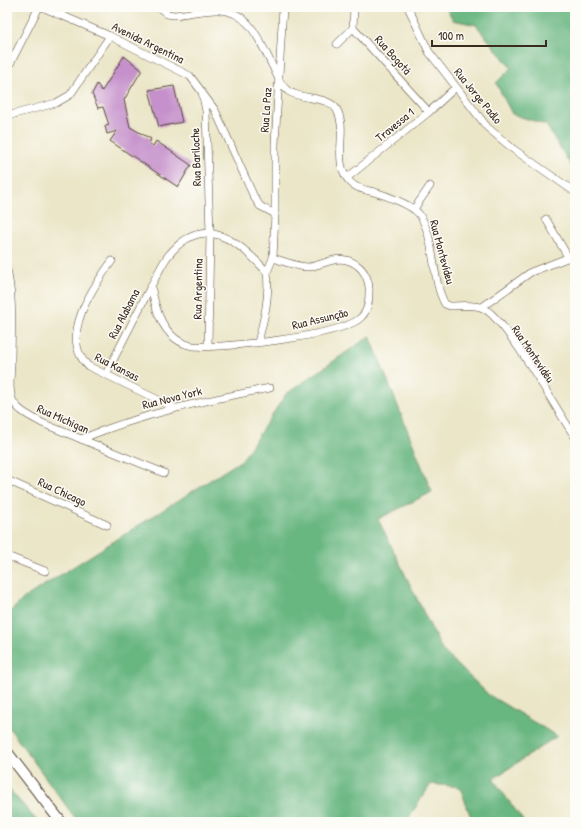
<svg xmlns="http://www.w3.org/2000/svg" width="582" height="829" font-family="'Patrick Hand',sans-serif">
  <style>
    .forest { fill: #68b680; stroke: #52704f }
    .building { fill: #c590cb }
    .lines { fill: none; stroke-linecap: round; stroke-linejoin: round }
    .minor-casing { stroke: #554638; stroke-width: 8 }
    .secondary-casing { stroke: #554638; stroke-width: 12 }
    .minor { stroke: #fff; stroke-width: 7 }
    .secondary { stroke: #fff; stroke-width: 10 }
    .labels { text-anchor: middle; stroke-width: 3; stroke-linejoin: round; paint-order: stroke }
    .street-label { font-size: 12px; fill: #3b2a1e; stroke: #fdfcf7 }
  </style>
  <rect width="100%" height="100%" fill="#fdfcf7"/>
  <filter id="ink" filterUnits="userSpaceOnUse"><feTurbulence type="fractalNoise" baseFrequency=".025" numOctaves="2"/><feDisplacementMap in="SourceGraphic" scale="8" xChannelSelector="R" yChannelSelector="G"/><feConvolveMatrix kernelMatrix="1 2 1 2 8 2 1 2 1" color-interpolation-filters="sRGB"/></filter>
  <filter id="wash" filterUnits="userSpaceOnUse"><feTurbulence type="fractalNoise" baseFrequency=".012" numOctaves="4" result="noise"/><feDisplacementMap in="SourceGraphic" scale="16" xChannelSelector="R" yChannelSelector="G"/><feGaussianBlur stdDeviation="0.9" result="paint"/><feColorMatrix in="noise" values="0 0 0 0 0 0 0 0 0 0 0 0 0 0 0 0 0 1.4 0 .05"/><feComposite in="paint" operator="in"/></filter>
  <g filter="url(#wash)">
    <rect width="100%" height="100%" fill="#ebe6c8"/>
    <g class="forest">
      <path d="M446 7H575V172L546 125 512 114 496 83 511 68 476 25 453 20Z"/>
      <path d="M370 336 432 492 378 519 442 650 489 695 557 736 493 779 524 822H475L470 815 460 787 431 784 407 820 396 822H78L7 725V615L24 598 242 460 286 394Z"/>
      <path d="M7 787 8 788 38 822H7Z"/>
    </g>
    <g id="blocks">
      <g class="building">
        <path d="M124 56 142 70 124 100 130 127 151 139 149 143 153 146 156 141 191 165 178 187 110 141 117 131 107 134 105 126 109 125 103 107 98 108 92 94 97 84 102 91Z"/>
        <path d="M174 86 182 122 159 127 149 90Z"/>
      </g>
    </g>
  </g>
  <g filter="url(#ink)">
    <use href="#blocks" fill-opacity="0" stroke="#554638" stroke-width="1"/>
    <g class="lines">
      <g class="minor-casing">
        <g id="minor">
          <path d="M42 7 110 36 190 76 202 92 206 111 210 233 208 346"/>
          <path d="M159 7 167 14 174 15C188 14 205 9 219 10 250 11 260 42 272 65 276 73 280 85 288 91 301 100 330 96 337 110 349 132 330 162 351 183 357 189 366 190 374 192 385 195 412 205 419 214 436 238 431 280 445 304L450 306C460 306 474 304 483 308 506 318 557 411 575 437"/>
          <path d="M354 7 353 28 429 112"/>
          <path d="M408 7 429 52 487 127 513 149 575 192"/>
          <path d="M57 14 66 7"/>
          <path d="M337 44 353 28"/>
          <path d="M7 70 39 7"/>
          <path d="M203 94 215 110 254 197 260 206 275 214 273 258 267 272"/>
          <path d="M7 116 56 103 70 95 110 36"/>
          <path d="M348 177 429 112 455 88"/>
          <path d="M414 209 430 186"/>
          <path d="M275 214V144L283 7"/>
          <path d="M546 219 568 257"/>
          <path d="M112 261C93 287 58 337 88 366L175 408"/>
          <path d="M7 270C14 299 11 332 11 362 11 373 8 388 12 399 17 411 32 417 42 423L164 473"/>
          <path d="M482 307 531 272 575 255"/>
          <path d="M258 342C264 319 270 297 267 272 238 240 203 212 168 256 161 265 157 276 151 286 155 305 159 326 176 339 180 342 187 345 193 346 222 349 338 336 359 319 368 312 369 302 369 292 370 282 365 271 357 265 338 252 326 265 308 267 297 267 283 261 273 258"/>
          <path d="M106 374 151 286"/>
          <path d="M81 439C142 414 206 400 270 388"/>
          <path d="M7 480 107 525"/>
          <path d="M7 556 45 571"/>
        </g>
      </g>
      <g class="secondary-casing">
        <path id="secondary" d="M7 752 61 822"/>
      </g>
      <use href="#minor" class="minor"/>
      <use href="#secondary" class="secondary"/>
    </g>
  </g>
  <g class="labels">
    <g class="street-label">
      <text transform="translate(148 43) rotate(26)" y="4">Avenida Argentina</text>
      <text transform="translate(393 55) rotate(48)" y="4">Rua Bogotá</text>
      <text transform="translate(478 96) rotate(51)" y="4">Rua Jorge Padlo</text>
      <text transform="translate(266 110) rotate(-86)" y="4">Rua La Paz</text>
      <text transform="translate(395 125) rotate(-39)" y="4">Travessa 1</text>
      <text transform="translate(196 157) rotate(-92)" y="4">Rua Bariloche</text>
      <text transform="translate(442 252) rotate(75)" y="4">Rua Montevídeu</text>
      <text transform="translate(198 289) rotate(-89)" y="4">Rua Argentina</text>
      <text transform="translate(124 314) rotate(-63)" y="4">Rua Alabama</text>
      <text transform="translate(320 319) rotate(-14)" y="4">Rua Assunção</text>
      <text transform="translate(533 354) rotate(56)" y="4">Rua Montevidéu</text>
      <text transform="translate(117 367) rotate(27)" y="4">Rua Kansas</text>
      <text transform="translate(172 398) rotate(-14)" y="4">Rua Nova York</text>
      <text transform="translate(63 419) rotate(24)" y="4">Rua Michigan</text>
      <text transform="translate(62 492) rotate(25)" y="4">Rua Chicago</text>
    </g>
  </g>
  <rect width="582" height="829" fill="none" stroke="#fdfcf7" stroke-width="24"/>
  <path d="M432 40v6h114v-6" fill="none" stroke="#3b2a1e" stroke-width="2"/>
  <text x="438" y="40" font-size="12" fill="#3b2a1e" stroke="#fdfcf7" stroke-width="3" paint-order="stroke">100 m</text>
</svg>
